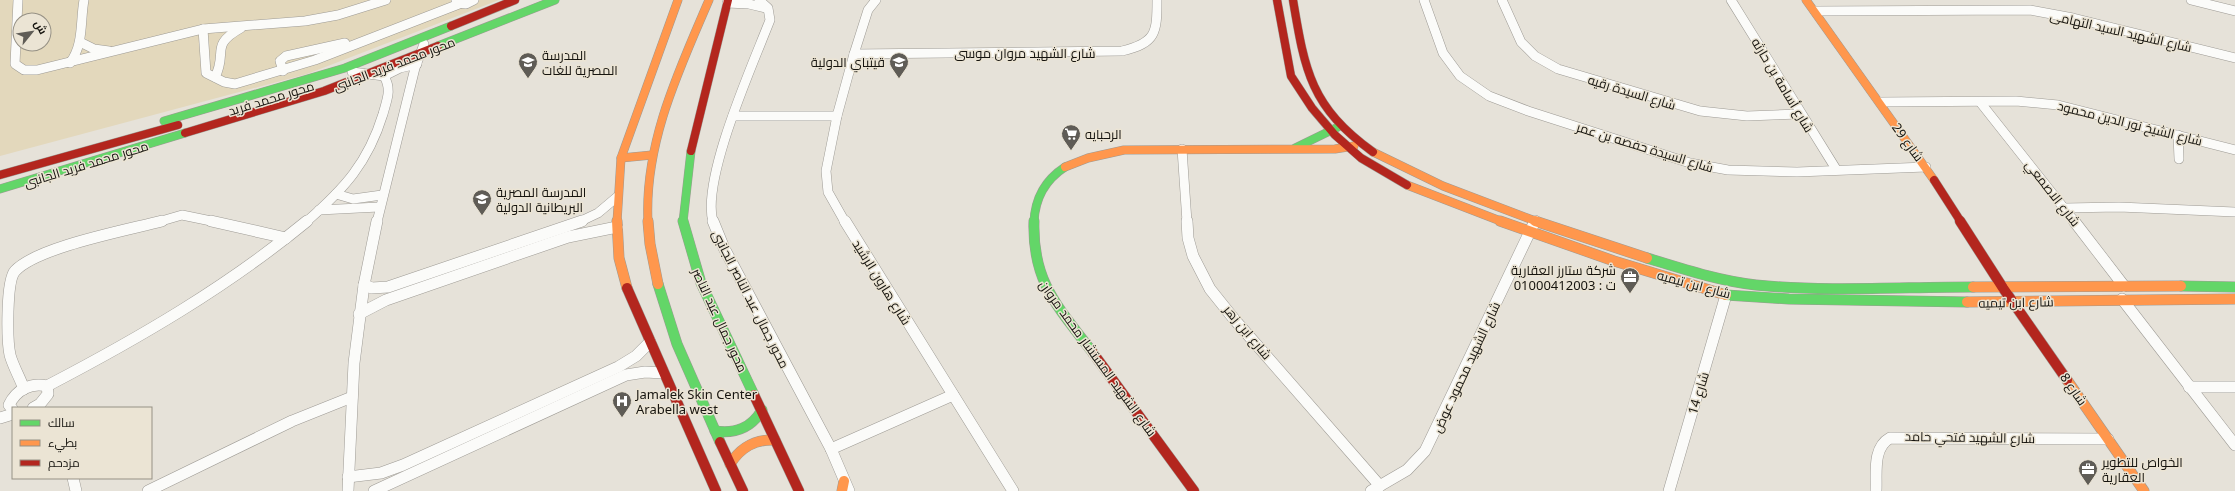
<svg xmlns="http://www.w3.org/2000/svg" width="2235" height="491" font-family="'Noto Sans',Cairo,sans-serif">
  <style>
    .green { fill: #e3d8bc; fill-rule: evenodd }
    .lines { fill: none; stroke-linecap: round; stroke-linejoin: round }
    .street-far1-casing { stroke: #9d9a94; stroke-width: 10 }
    .street-casing { stroke: #9d9a94; stroke-width: 12 }
    .fast-far1-casing { stroke: #9d9a94; stroke-width: 9 }
    .fast-casing { stroke: #9d9a94; stroke-width: 11 }
    .slow-far1-casing { stroke: #9d9a94; stroke-width: 9 }
    .slow-casing { stroke: #9d9a94; stroke-width: 11 }
    .jam-far1-casing { stroke: #9d9a94; stroke-width: 9 }
    .jam-casing { stroke: #9d9a94; stroke-width: 11 }
    .street-far1 { stroke: #fbfbf9; stroke-width: 9 }
    .street { stroke: #fbfbf9; stroke-width: 11 }
    .fast-far1 { stroke: #63d668; stroke-width: 8 }
    .fast { stroke: #63d668; stroke-width: 10 }
    .slow-far1 { stroke: #ff974d; stroke-width: 8 }
    .slow { stroke: #ff974d; stroke-width: 10 }
    .jam-far1 { stroke: #b3261e; stroke-width: 8 }
    .jam { stroke: #b3261e; stroke-width: 10 }
    .labels { text-anchor: middle; stroke-width: 3; stroke-linejoin: round; paint-order: stroke }
    .street-label { font-size: 13px; fill: #16140f; stroke: #ebe4d4 }
    .poi-label { font-size: 13px; fill: #16140f; stroke: #ebe4d4; text-anchor: start }
  </style>
  <rect width="100%" height="100%" fill="#e6e2d9"/>
  <path class="green" d="M0 0H499L307 74 0 156ZM20 20H44V44H20Z"/>
  <g class="lines">
    <g class="street-far1-casing">
      <g id="street-far1">
        <path d="M18 0 15 64 24 70H37L203 29 305 21 338 15 386 0"/>
        <path d="M456 0 457 3 466 4 474 0"/>
        <path d="M1424 0 1443 53 1460 76 1489 96 1528 111 1690 163 1728 170 1797 172 1926 167"/>
        <path d="M1502 0 1521 42 1535 56 1558 69 1700 111 1747 116 1800 114"/>
        <path d="M1731 0 1836 169"/>
        <path d="M2191 0 2235 11"/>
        <path d="M727 3 749 4 766 8"/>
        <path d="M1815 11 2030 10 2073 18 2235 58"/>
        <path d="M203 29 206 73 224 82 235 84 315 60 459 4"/>
        <path d="M80 42 94 49 109 51"/>
        <path d="M854 54 1122 51C1156 43 1157 33 1157 0"/>
        <path d="M70 63C84 44 80 22 84 0"/>
        <path d="M283 71 280 61 286 56 345 43"/>
        <path d="M384 76 400 68 417 64"/>
        <path d="M215 77C228 52 209 46 241 28"/>
        <path d="M1880 102 2016 101 2058 105 2235 150"/>
        <path d="M1980 102 2075 222"/>
        <path d="M733 116H837"/>
        <path d="M2178 135 2179 159"/>
        <path d="M1182 149 1187 222"/>
        <path d="M336 194 353 199 382 195"/>
        <path d="M2065 208 2119 207 2235 212"/>
        <path d="M319 210 379 207"/>
        <path d="M158 222 182 215 216 222"/>
        <path d="M306 222C344 189 368 163 383 114 387 99 392 90 384 76L352 72"/>
        <path d="M377 222 415 68 424 44"/>
        <path d="M579 222 598 213 617 197"/>
        <path d="M713 222C701 179 753 64 770 20L768 8 759 0"/>
        <path d="M845 222 828 192 826 171 837 116 854 54 868 10 876 0"/>
      </g>
    </g>
    <g class="street-casing">
      <g id="street">
        <path d="M211 221 286 238"/>
        <path d="M713 221 724 248 831 449 849 491"/>
        <path d="M845 221 1013 491"/>
        <path d="M1187 221 1188 238 1193 256 1210 289 1234 319 1380 486"/>
        <path d="M2074 221 2124 286"/>
        <path d="M364 285 372 288 388 287 582 221"/>
        <path d="M2122 299 2235 445"/>
        <path d="M359 314 386 300 568 237 617 227"/>
        <path d="M47 386C139 338 227 287 307 221"/>
        <path d="M2189 387H2235"/>
        <path d="M24 389C20 378 13 366 10 355 7 341 6 281 15 271 37 247 128 230 162 221"/>
        <path d="M13 410 9 405C16 390 31 382 47 386L48 394 40 404 33 408"/>
        <path d="M0 418 13 414"/>
        <path d="M831 449 953 395"/>
        <path d="M348 477 381 473 403 465 618 367 636 356 650 342"/>
        <path d="M73 478 76 491"/>
        <path d="M148 491 292 421 352 397"/>
        <path d="M348 491 354 363 364 285 377 221"/>
        <path d="M374 491 626 375 645 372 663 373"/>
        <path d="M1371 491 1407 470 1425 451 1535 221"/>
        <path d="M1669 491 1726 295"/>
        <path d="M1876 491C1877 474 1872 448 1890 438L2108 439"/>
      </g>
    </g>
    <g class="fast-far1-casing">
      <g id="fast-far1">
        <path d="M438 46 555 0"/>
        <path d="M164 121 345 68 451 26"/>
        <path d="M1295 148 1338 127"/>
        <path d="M0 189 185 133"/>
        <path d="M683 222 691 151"/>
        <path d="M1034 222C1035 198 1045 180 1065 167"/>
      </g>
    </g>
    <g class="fast-casing">
      <g id="fast">
        <path d="M683 221 701 283 754 395"/>
        <path d="M1034 221C1032 282 1058 307 1093 353"/>
        <path d="M1647 258C1683 269 1719 281 1756 285 1828 292 1901 287 1973 287"/>
        <path d="M658 284 677 344 720 442"/>
        <path d="M2181 286 2235 287"/>
        <path d="M1726 295 1789 299 1967 302"/>
        <path d="M715 431C736 434 751 428 762 410"/>
      </g>
    </g>
    <g class="slow-far1-casing">
      <g id="slow-far1">
        <path d="M1806 0 1934 180"/>
        <path d="M1373 152 1443 186 1538 222"/>
        <path d="M621 158 652 155"/>
        <path d="M1065 167 1088 158 1124 150 1335 149 1354 146"/>
        <path d="M1407 185 1503 222"/>
        <path d="M617 222 621 158 678 0"/>
        <path d="M648 222C644 143 679 70 709 0"/>
      </g>
    </g>
    <g class="slow-casing">
      <g id="slow">
        <path d="M617 221 619 258 627 288"/>
        <path d="M648 221 650 244 658 284"/>
        <path d="M1500 221 1614 261 1726 295"/>
        <path d="M1535 221 1647 258"/>
        <path d="M1973 287 2181 286"/>
        <path d="M1967 302 2235 299"/>
        <path d="M2067 380 2144 491"/>
        <path d="M730 464C741 447 755 439 775 440"/>
        <path d="M842 491 844 481"/>
      </g>
    </g>
    <g class="jam-far1-casing">
      <g id="jam-far1">
        <path d="M1277 0 1291 76 1312 108 1335 135 1361 158 1407 185"/>
        <path d="M1293 0C1305 72 1311 107 1373 152"/>
        <path d="M451 26 515 0"/>
        <path d="M185 133 324 91 438 46"/>
        <path d="M691 151 728 0"/>
        <path d="M0 175 178 125"/>
        <path d="M1934 180 1961 222"/>
      </g>
    </g>
    <g class="jam-casing">
      <g id="jam">
        <path d="M1960 221 2003 288 2067 380"/>
        <path d="M627 288 716 491"/>
        <path d="M1093 353 1194 491"/>
        <path d="M754 395 799 491"/>
        <path d="M720 442 743 491"/>
      </g>
    </g>
    <use href="#street-far1" class="street-far1"/>
    <use href="#street" class="street"/>
    <use href="#fast-far1" class="fast-far1"/>
    <use href="#fast" class="fast"/>
    <use href="#slow-far1" class="slow-far1"/>
    <use href="#slow" class="slow"/>
    <use href="#jam-far1" class="jam-far1"/>
    <use href="#jam" class="jam"/>
  </g>
  <defs>
    <g id="school-pin" transform="scale(1)"><path d="M0 17L-7.5 6A9.5 9.5 0 1 1 7.5 6Z" fill="#5f5c56" stroke="#ebe4d4"/><path d="M0-5L7-2L0 1L-7-2ZM-4 1L0 2.5L4 1V4Q0 6-4 4Z" fill="#fff"/></g>
    <g id="supermarket-pin" transform="scale(1)"><path d="M0 17L-7.5 6A9.5 9.5 0 1 1 7.5 6Z" fill="#5f5c56" stroke="#ebe4d4"/><path d="M-6-5.5h2.5l.6 2H6L4.5 2H-2.5L-4.4-4H-6ZM-1.5 3.2a1.3 1.3 0 1 0 .1 0ZM3 3.2a1.3 1.3 0 1 0 .1 0Z" fill="#fff"/></g>
    <g id="office-pin" transform="scale(1)"><path d="M0 17L-7.5 6A9.5 9.5 0 1 1 7.5 6Z" fill="#5f5c56" stroke="#ebe4d4"/><path d="M-6-3h4V-5.5h4V-3h4V5H-6ZM-1-4.5V-3h2v-1.5ZM-6 0V1H6V0Z" fill="#fff"/></g>
    <g id="hospital-pin" transform="scale(1)"><path d="M0 17L-7.5 6A9.5 9.5 0 1 1 7.5 6Z" fill="#5f5c56" stroke="#ebe4d4"/><path d="M-5-5h3v3.5h4V-5h3V5h-3V1.5h-4V5h-3Z" fill="#fff"/></g>
  </defs>
  <g fill-rule="evenodd">
    <use href="#school-pin" x="528" y="62"/>
    <use href="#school-pin" x="899" y="62"/>
    <use href="#supermarket-pin" x="1071" y="134"/>
    <use href="#school-pin" x="482" y="199"/>
    <use href="#office-pin" x="1630" y="277"/>
    <use href="#hospital-pin" x="622" y="401"/>
    <use href="#office-pin" x="2088" y="469"/>
  </g>
  <g class="labels">
    <g class="street-label">
      <text transform="translate(2121 31) rotate(13)" y="5">شارع الشهيد السيد التهامى</text>
      <text x="1025" y="58">شارع الشهيد مروان موسى</text>
      <text transform="translate(394 64) rotate(-21)" y="5">محور محمد فريد الجانبى</text>
      <text transform="translate(1783 85) rotate(59)" y="5">شارع أسامة بن حارثه</text>
      <text transform="translate(1632 92) rotate(17)" y="5">شارع السيدة رقيه</text>
      <text transform="translate(271 98) rotate(-17)" y="5">محور محمد فريد</text>
      <text transform="translate(2130 123) rotate(14)" y="5">شارع الشيخ نور الدين محمود</text>
      <text transform="translate(1908 142) rotate(54)" y="5">شارع 29</text>
      <text transform="translate(1645 147) rotate(17)" y="5">شارع السيدة حفصه بن عمر</text>
      <text transform="translate(86 164) rotate(-17)" y="5">محور محمد فريد الجانبى</text>
      <text transform="translate(2053 193) rotate(52)" y="5">شارع الاصمعي</text>
      <text transform="translate(882 282) rotate(58)" y="5">شارع هارون الرشيد</text>
      <text transform="translate(1694 284) rotate(15)" y="5">شارع ابن تيميه</text>
      <text transform="translate(751 299) rotate(63)" y="5">محور جمال عبد الناصر الجانبى</text>
      <text transform="translate(2016 302) rotate(-1)" y="5">شارع ابن تيميه</text>
      <text transform="translate(720 320) rotate(65)" y="5">محور جمال عبد الناصر</text>
      <text transform="translate(1248 332) rotate(50)" y="5">شارع ابن زهر</text>
      <text transform="translate(1098 358) rotate(54)" y="5">شارع الشهيد المستشار محمد مروان</text>
      <text transform="translate(1466 367) rotate(-65)" y="5">شارع الشهيد محمود عوض</text>
      <text transform="translate(2074 389) rotate(55)" y="5">شارع 8</text>
      <text transform="translate(1698 393) rotate(-73)" y="5">شارع 14</text>
      <text transform="translate(1970 437) rotate(1)" y="5">شارع الشهيد فتحي حامد</text>
    </g>
    <g class="poi-label">
      <text x="542" y="60">المدرسة<tspan x="542" dy="15">المصرية للغات</tspan></text>
      <text x="885" y="67" text-anchor="end">قيتباي الدولية</text>
      <text x="1085" y="139">الرحبايه</text>
      <text x="496" y="197">المدرسة المصرية<tspan x="496" dy="15">البريطانية الدولية</tspan></text>
      <text x="1616" y="275" text-anchor="end">شركة ستارز العقارية<tspan x="1616" dy="15">ت : 01000412003</tspan></text>
      <text x="636" y="399">Jamalek Skin Center<tspan x="636" dy="15">Arabella west</tspan></text>
      <text x="2102" y="467">الخواص للتطوير<tspan x="2102" dy="15">العقارية</tspan></text>
    </g>
  </g>
  <rect x="12" y="407" width="140" height="72" fill="#ebe4d4" stroke="#969185"/>
  <rect x="20" y="420" width="20" height="6" fill="#63d668" stroke="#969185"/>
  <text x="48" y="427" font-size="12" fill="#16140f">سالك</text>
  <rect x="20" y="440" width="20" height="6" fill="#ff974d" stroke="#969185"/>
  <text x="48" y="447" font-size="12" fill="#16140f">بطيء</text>
  <rect x="20" y="460" width="20" height="6" fill="#b3261e" stroke="#969185"/>
  <text x="48" y="467" font-size="12" fill="#16140f">مزدحم</text>
  <g transform="translate(32 32) rotate(60)"><circle r="19" fill="#ebe4d4" stroke="#969185"/>
  <path d="M0-3L7 15L0 10L-7 15Z" fill="#5f5c56"/>
  <text y="-6" font-size="11" font-weight="bold" text-anchor="middle" fill="#16140f">ش</text>
  </g>
</svg>
